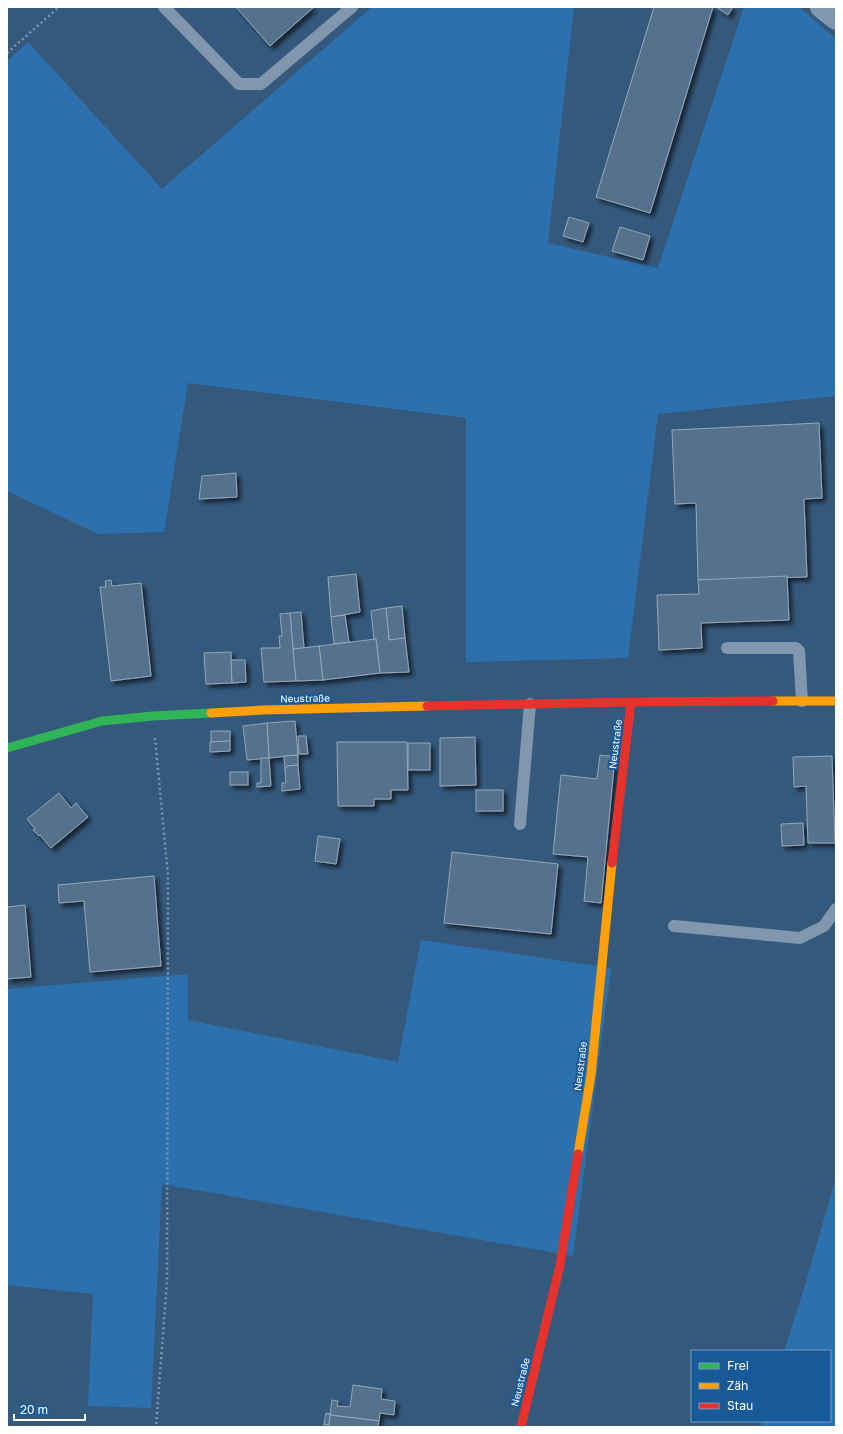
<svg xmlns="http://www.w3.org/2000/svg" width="843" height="1434" font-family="'Golos Text',sans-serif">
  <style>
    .green { fill: #2d70ae }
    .building { fill: #54718c; stroke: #94a8bb; filter: url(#shadow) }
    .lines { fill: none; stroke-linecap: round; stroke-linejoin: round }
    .path { stroke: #8097ae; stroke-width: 2.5; stroke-dasharray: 2 3; stroke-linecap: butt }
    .lane { stroke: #8097ae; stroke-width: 12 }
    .street { stroke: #8097ae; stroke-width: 22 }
    .fast { stroke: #30b455; stroke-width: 9 }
    .slow { stroke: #ff9f0a; stroke-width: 9 }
    .jam { stroke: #e5322d; stroke-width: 9 }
    .labels { text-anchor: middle; stroke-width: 4; stroke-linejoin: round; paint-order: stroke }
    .street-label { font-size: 10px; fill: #fff; stroke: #185999 }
  </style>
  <defs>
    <filter id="shadow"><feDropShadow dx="3.5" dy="3.5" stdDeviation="2" flood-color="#0009"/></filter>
  </defs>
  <rect width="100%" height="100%" fill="#35597c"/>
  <g class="green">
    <path d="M372 7H574L548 243 658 268 744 7H799L836 39V396L658 414 628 658 466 662V418L188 383 164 532 98 534 7 491V61L28 42 162 189Z"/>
    <path d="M421 940 611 968 573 1256 162 1184 151 1408 88 1406 93 1294 7 1285V989L188 974V1020L398 1062Z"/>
    <path d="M836 1177V1427H761L762 1421H830V1351H784L806 1282Z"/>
  </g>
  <g class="building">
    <path d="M236 7H314L270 46Z"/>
    <path d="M654 7H713L650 213 596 197Z"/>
    <path d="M716 7H733L728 15Z"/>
    <path d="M569 217 589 223 583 242 563 236Z"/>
    <path d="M620 227 650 236 643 260 612 251Z"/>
    <path d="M819 423 822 498 804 499 807 577 698 580 696 503 675 504 672 430Z"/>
    <path d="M236 473 237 497 199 499 202 476Z"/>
    <path d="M356 574 360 612 331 617 328 577Z"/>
    <path d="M787 576 789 620 701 623 702 648 659 650 657 595 699 594 698 580Z"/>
    <path d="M111 580 112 586 141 583 151 676 111 681 100 587H106L105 581Z"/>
    <path d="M402 606 405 638 389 640 386 608Z"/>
    <path d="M386 608 389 640 405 638 409 672 380 673 376 639H374L371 611Z"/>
    <path d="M301 612 304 648 293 649 290 613Z"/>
    <path d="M290 613 296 681 264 682 261 648H280L279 636H282L280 614Z"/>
    <path d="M345 615 349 642 334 644 331 617Z"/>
    <path d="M376 639 380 673 323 680 319 646Z"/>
    <path d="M319 646 323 680 296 681 293 649Z"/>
    <path d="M231 652 232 683 206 684 204 653Z"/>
    <path d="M231 660H245L246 682 232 683Z"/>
    <path d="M295 721 298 755 269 758 267 723Z"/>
    <path d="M267 723 269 758 247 760 243 726Z"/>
    <path d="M211 731H230V741L211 742Z"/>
    <path d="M298 736H306L308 754H299Z"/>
    <path d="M475 737 476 785 440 786V738Z"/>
    <path d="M230 741V751L210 752V742Z"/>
    <path d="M337 742H407L408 790H391V799H374V806H338Z"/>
    <rect x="408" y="743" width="22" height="27"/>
    <path d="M298 755V765L287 766 285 769 284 756Z"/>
    <path d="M600 755 615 757 601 903 584 901 588 857 553 854 561 775 597 779Z"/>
    <path d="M832 756 835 843H808L806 786 794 787 793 757Z"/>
    <path d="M261 758H269L271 786 257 787V783H261Z"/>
    <path d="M298 765 300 789 282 791V783H286L285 769 287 766Z"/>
    <rect x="230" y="772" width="18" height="13"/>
    <rect x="476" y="790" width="27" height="21"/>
    <path d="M59 793 71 808 76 803 88 817 51 848 40 835 39 836 33 830 35 829 27 819Z"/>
    <path d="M803 823 804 845 782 846 781 824Z"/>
    <path d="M318 836 340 839 336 864 315 861Z"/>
    <path d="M452 852 558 864 551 934 444 923Z"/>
    <path d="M154 876 161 966 90 972 84 901 59 903 58 885Z"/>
    <path d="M25 905 31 977 7 979V907Z"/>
    <path d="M353 1385 382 1389 381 1399 395 1401 394 1415 380 1413 379 1421 330 1415 332 1400 338 1401 337 1406 350 1407Z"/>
    <path d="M326 1413 330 1414 329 1425 324 1424Z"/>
    <path d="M330 1415 379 1421 378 1427H324V1424L329 1425Z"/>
  </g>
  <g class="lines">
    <g class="path">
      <path d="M7 53 59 7"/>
      <path d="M155 738 168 876 167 1281 156 1427"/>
    </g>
    <g class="lane">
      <path d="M164 7 239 84H261L352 7"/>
      <path d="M727 648H796L799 651 802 701"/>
      <path d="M520 824 530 704"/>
      <path d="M674 926 800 938 824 926 836 909"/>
    </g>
    <path class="street" d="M821 7 836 19"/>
    <path class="fast" d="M7 748 102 721 153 716 211 713"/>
    <g class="slow">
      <path d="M773 701H836"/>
      <path d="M211 713 263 710 427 706"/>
      <path d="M578 1154 591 1075 612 863"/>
    </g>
    <g class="jam">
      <path d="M427 706 631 702 773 701"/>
      <path d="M612 863 631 702"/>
      <path d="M521 1427 560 1265 578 1154"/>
    </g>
  </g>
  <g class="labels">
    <g class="street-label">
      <text transform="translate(305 698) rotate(-1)" y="4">Neustraße</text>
      <text transform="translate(615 744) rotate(-83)" y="4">Neustraße</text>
      <text transform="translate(580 1066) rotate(-83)" y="4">Neustraße</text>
      <text transform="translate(520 1382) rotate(-76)" y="4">Neustraße</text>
    </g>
  </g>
  <rect width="843" height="1434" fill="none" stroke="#ffffff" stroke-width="16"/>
  <rect x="691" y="1350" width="140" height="72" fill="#185999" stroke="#749bc2"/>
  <rect x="699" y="1363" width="20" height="6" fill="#30b455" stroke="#749bc2"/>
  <text x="727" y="1370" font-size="12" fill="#ffffff">Frei</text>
  <rect x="699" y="1383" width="20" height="6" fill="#ff9f0a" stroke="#749bc2"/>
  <text x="727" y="1390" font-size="12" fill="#ffffff">Zäh</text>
  <rect x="699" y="1403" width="20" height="6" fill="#e5322d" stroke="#749bc2"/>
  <text x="727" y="1410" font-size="12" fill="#ffffff">Stau</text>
  <path d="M14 1414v6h71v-6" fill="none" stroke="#ffffff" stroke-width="2"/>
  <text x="20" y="1414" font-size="12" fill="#ffffff" stroke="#185999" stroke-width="3" paint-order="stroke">20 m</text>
</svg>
